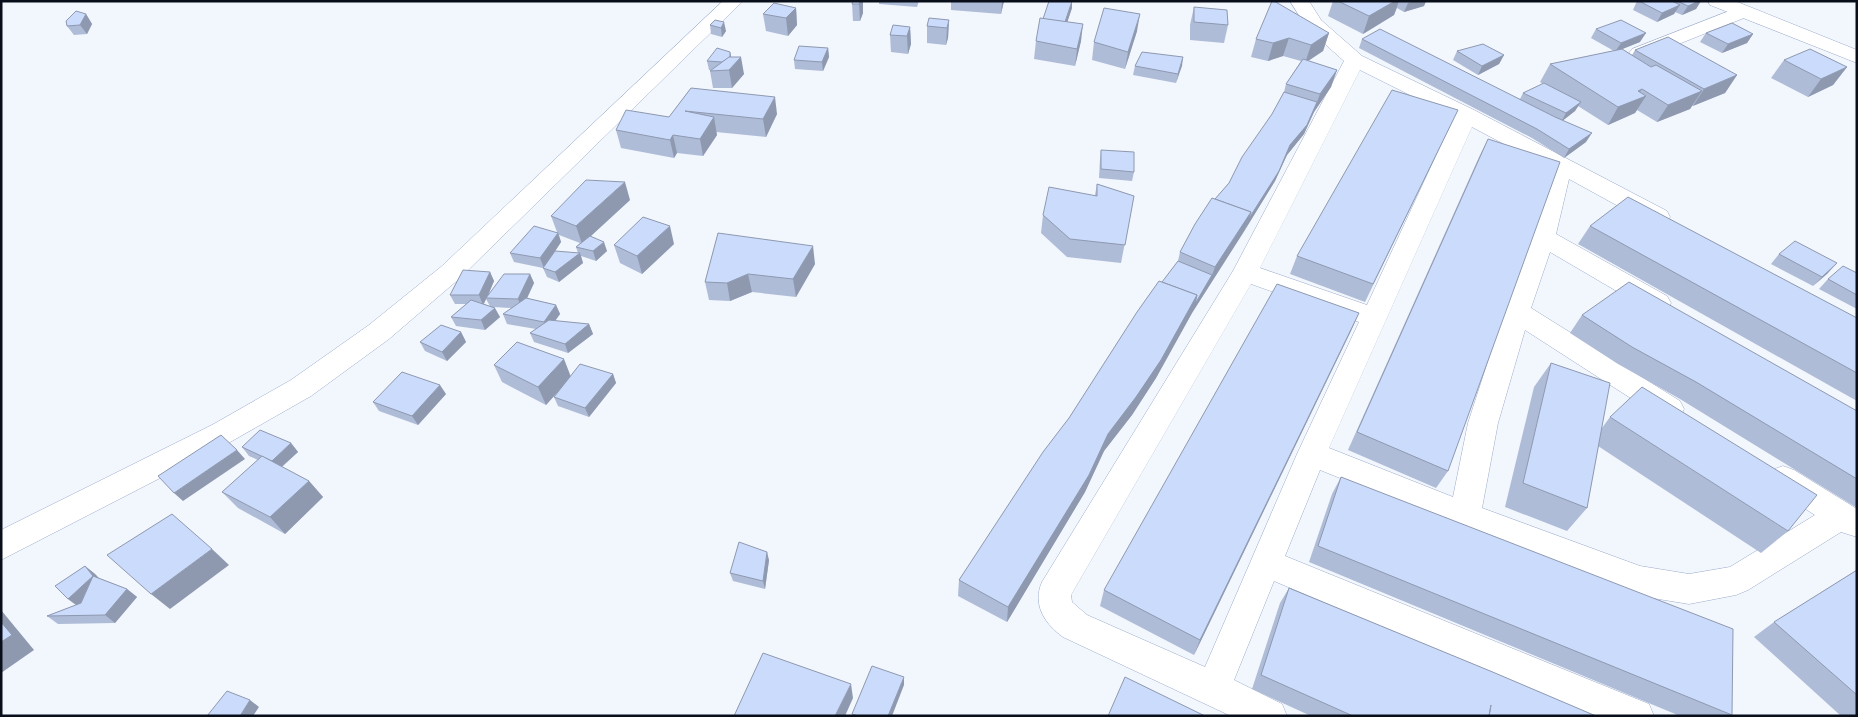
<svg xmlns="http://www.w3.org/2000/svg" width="1858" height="717" font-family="'Fira Sans',sans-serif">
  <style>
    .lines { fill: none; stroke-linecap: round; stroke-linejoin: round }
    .minor-casing { stroke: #9caccc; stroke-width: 1 }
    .secondary-casing { stroke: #9caccc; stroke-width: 1 }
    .minor { fill: #fff; fill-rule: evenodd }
    .secondary { fill: #fff; fill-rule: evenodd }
    .wall { fill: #afbcd8; fill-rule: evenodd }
    .shaded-wall { fill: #8e99b0 }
    .building { fill: #cbdbfb; stroke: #8e99b0 }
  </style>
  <rect width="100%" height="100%" fill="#f2f6fd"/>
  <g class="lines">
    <g class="minor-casing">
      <g id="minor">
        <path d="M723 1H743L460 278 389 339 311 396 232 441 1 560V530L212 425 291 380 369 325 442 266Z"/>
        <path d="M1290 1H1309L1321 20 1362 56 1474 110 1667 211 1670 217 1667 223 1658 225 1649 223 1569 179 1556 234 1667 296 1671 303 1667 310 1658 312 1649 310 1550 252 1531 308 1680 401 1684 409 1680 417 1670 420 1660 417 1525 330 1498 423 1482 508 1640 566 1689 574 1730 567 1815 515 1772 488 1768 479 1772 470 1783 466 1794 470 1857 509V537L1841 532 1748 590 1736 595 1689 604 1640 596 1454 524 1320 470 1285 556 1649 704 1654 716H1593L1274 581 1234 680 1282 704 1287 716H1231L1063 637C1045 624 1032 605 1042 582L1233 271 1344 61 1307 28ZM1360 70 1454 117 1367 305 1260 268ZM1472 127 1549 168 1531 237 1504 312 1468 423 1453 497 1329 448ZM1251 284 1359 322 1297 454 1205 667 1087 615 1072 602 1071 595Z"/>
        <path d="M1742 6 1749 8 1752 12 1749 16 1646 57 1639 59 1632 57 1629 53 1632 49Z"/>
      </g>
    </g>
    <g class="secondary-casing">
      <path id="secondary" d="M1708 1H1735L1857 50V63L1710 5Z"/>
    </g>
    <use href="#minor" class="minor"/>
    <use href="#secondary" class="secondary"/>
  </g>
  <g class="wall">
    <path d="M863 1V13L860 21H853L852 4Z"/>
    <path d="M879 1H919L917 7 879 4Z"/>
    <path d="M951 1H1004L1001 14 951 10Z"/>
    <path d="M1049 1H1075V2H1072V8L1067 22 1081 41 1075 66 1034 59 1036 41Z"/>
    <path d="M1333 1H1426L1424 6 1404 12 1397 8 1394 15 1363 34 1328 16Z"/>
    <path d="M1637 1H1701L1696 9 1682 15 1675 12 1674 14 1657 22 1633 10Z"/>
    <path d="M1194 7 1228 25 1224 43 1190 40V25Z"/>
    <path d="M796 8 797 25 788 36 766 31 763 14Z"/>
    <path d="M86 14 92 24 87 34 74 35 67 26Z"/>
    <path d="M715 20 726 31 722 37 711 34 710 25Z"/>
    <path d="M949 20 948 38 946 45 927 43V26Z"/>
    <path d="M910 27 911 44 908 54 891 52 890 35Z"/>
    <path d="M1596 29 1640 42 1622 49 1632 55 1635 50 1737 75 1725 93 1692 106 1690 109 1657 122 1637 110 1635 113 1608 125 1578 106 1575 111 1563 120 1586 142 1564 158 1532 138 1359 48 1362 39 1520 99 1523 93 1543 84 1540 82 1550 64 1614 51 1591 38Z"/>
    <path d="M1137 31 1125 69 1092 60 1094 42Z"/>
    <path d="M1329 33 1323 51 1308 61 1337 70 1331 87 1314 112 1304 134 1287 155 1275 181 1192 313 1156 378 1132 415 1104 451 1085 492 1007 622 958 596 959 580 1069 418 1178 261 1180 252 1215 199 1229 183 1272 114 1284 92 1286 84 1301 61 1283 56 1268 61 1251 57 1256 39Z"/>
    <path d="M1706 33 1753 34 1747 43 1722 53 1700 42Z"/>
    <path d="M828 48 829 57 823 71 795 69 794 60Z"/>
    <path d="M1457 51 1504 55 1499 64 1478 75 1453 60Z"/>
    <path d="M730 52 731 57 744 74 732 88H713L710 71V70H709L707 61Z"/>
    <path d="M1183 57 1176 83 1133 75 1135 66Z"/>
    <path d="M1784 60 1847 67 1833 85 1808 97 1771 78Z"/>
    <path d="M691 88 777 114 766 137 716 132 717 135 703 156 677 153 674 158 621 148 616 130 669 117Z"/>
    <path d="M1458 110 1365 302 1290 274 1297 256Z"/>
    <path d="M1488 139 1448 471 1436 488 1348 450 1479 157Z"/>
    <path d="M1101 150 1134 172 1132 181 1099 178 1100 159Z"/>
    <path d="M1097 184 1134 196 1121 263 1067 257 1041 233 1043 215 1095 195Z"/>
    <path d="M630 200 590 237 607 251 596 261 581 256 583 263 559 282 547 277 543 268 514 262 510 253 557 232 551 216ZM559 235 580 243 576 247 578 253 552 256 561 242Z"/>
    <path d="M1590 226 1857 318V401L1578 244Z"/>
    <path d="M718 233 815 264 796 297 752 292 730 301 709 300 705 282Z"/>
    <path d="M674 244 642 274 620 263 614 245Z"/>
    <path d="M1779 254 1828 273 1813 286 1771 264Z"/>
    <path d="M490 272 494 281 488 294 530 274 534 283 527 298 556 305 560 314 555 321 589 324 593 334 568 353 534 342 530 333 536 329 507 324 503 314 512 308 493 307 500 317 485 330 456 326 451 317 466 304H455L450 295ZM486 299 490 306 484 304Z"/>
    <path d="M1857 273V309L1819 289 1828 279Z"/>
    <path d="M1359 313 1194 655 1100 606 1104 590Z"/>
    <path d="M1582 315 1857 411V508L1680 399 1618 364 1570 333Z"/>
    <path d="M461 332 466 342 447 361 425 351 420 342Z"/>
    <path d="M1551 363 1602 428 1610 417 1788 531 1761 553 1598 446 1587 508 1567 531 1505 507 1534 387Z"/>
    <path d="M494 365 571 376 613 374 616 383 589 417 558 406 554 397 563 386 546 405 502 382Z"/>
    <path d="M446 394 418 425 379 411 373 402Z"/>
    <path d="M291 443 298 452 282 467 309 481 323 497 285 534 238 508 222 492 258 460 249 456 242 447Z"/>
    <path d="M1341 477 1732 715 1731 716H1680L1309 562 1332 494Z"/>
    <path d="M769 560 765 589 733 581 730 573Z"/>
    <path d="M85 566 95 574 99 578 127 589 137 597 115 623 58 624 47 616 76 605 68 599Z"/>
    <path d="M1857 570V716H1841L1754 637 1774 622Z"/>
    <path d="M1289 588 1596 716H1311L1252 689 1280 603Z"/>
  </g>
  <g class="shaded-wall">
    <path d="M860 1H863V13L860 21 859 4Z"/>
    <path d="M1002 1H1004L1001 14Z"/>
    <path d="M1072 1V8L1064 32 1065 23Z"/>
    <path d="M1395 1H1399L1394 15 1363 34 1369 16Z"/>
    <path d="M1414 1H1426L1424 6 1404 12 1408 3Z"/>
    <path d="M1696 1H1701L1696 9 1682 15 1688 6Z"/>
    <path d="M1680 5 1674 14 1657 22 1662 13Z"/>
    <path d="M796 8 797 25 788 36 786 18Z"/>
    <path d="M86 14 92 24 87 34 80 25Z"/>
    <path d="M1140 14 1137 31 1125 69 1128 52Z"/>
    <path d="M949 20 948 38 946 45 947 28Z"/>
    <path d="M724 22 726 31 722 37 721 28Z"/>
    <path d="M1083 24 1081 41 1075 66 1077 49Z"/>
    <path d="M910 27 911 44 908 54 907 36Z"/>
    <path d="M1329 33 1323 51 1305 63 1311 45Z"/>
    <path d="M1646 33 1640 42 1615 52 1621 43Z"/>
    <path d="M1753 34 1747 43 1722 53 1728 44Z"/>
    <path d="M1289 38 1283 56 1268 61 1273 43Z"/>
    <path d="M828 48 829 57 823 71 822 62Z"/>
    <path d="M730 52 732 61 741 57 744 74 732 88 729 70Z"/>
    <path d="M1504 55 1499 64 1478 75 1482 66Z"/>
    <path d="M1183 57 1182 66 1176 83 1178 74Z"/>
    <path d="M1847 67 1833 85 1808 97 1821 79Z"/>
    <path d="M1337 70 1331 87 1314 112 1304 134 1287 155 1275 181 1245 230 1248 220 1290 145 1317 102 1320 94Z"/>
    <path d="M1737 75 1725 93 1693 106 1704 89Z"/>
    <path d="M1642 89 1634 100 1646 96 1635 113 1608 125 1618 107Z"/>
    <path d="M1702 91 1690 109 1657 122 1668 105Z"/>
    <path d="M775 97 777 114 766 137 763 119Z"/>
    <path d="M1581 102 1575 111 1561 122 1566 113Z"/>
    <path d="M714 117 717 135 703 156 700 139Z"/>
    <path d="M1592 133 1586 142 1564 158 1569 149Z"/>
    <path d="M673 135 677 153 674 158 670 140Z"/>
    <path d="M625 182 630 200 582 244 576 226Z"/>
    <path d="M1251 212 1245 230 1192 313 1156 378 1132 415 1104 451 1085 492 1007 622 1008 607 1108 434 1197 295 1212 275 1215 267Z"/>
    <path d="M670 226 674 244 642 274 637 256Z"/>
    <path d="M558 233 561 242 544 268 540 258Z"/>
    <path d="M604 242 607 251 596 261 593 251Z"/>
    <path d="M813 246 815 264 796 297 793 279Z"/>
    <path d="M580 253 583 263 559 282 555 272Z"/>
    <path d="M1837 263 1828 273 1813 286 1822 277Z"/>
    <path d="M490 272 494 281 487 298H486V299L483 305 479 295Z"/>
    <path d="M530 274 534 283 522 309 518 299Z"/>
    <path d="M748 274 752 292 730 301 727 283Z"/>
    <path d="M556 305 560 314 547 332 544 322Z"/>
    <path d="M495 308 500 317 485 330 481 320Z"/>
    <path d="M1359 313 1351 331 1194 655 1200 640Z"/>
    <path d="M589 324 593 334 568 353 565 344Z"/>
    <path d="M461 332 466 342 447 361 442 352Z"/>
    <path d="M564 359 571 377 546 405 538 387Z"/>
    <path d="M613 374 616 383 589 417 585 408Z"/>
    <path d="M440 385 446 394 418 425 412 416Z"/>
    <path d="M291 443 298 452 279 469 272 461Z"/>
    <path d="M237 450 245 459 183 501 174 493Z"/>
    <path d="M309 481 323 497 285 534 270 517Z"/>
    <path d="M212 549 229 565 170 609 151 594Z"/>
    <path d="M767 552 769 560 765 589 763 581Z"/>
    <path d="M85 566 95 574 104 584 93 576Z"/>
    <path d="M93 576 79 607 68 599Z"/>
    <path d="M127 589 137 597 115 623 105 615Z"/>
    <path d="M1 610 34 650 1 673Z"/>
    <path d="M904 677V685L892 716H888Z"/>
    <path d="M851 684 853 698 845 716H835Z"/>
    <path d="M250 700 259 707 253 716H240Z"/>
  </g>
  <g class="building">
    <path d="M853 1H860L859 4H852Z"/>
    <path d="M1049 1H1072L1065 22 1043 19Z"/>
    <path d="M1272 1H1274L1329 33 1311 45 1289 38 1273 43 1256 39Z"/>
    <path d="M1338 1H1395L1369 16Z"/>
    <path d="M1639 1H1672L1680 5 1662 13Z"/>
    <path d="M1677 1H1699L1688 6Z"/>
    <path d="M774 3 796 8 786 18 763 14Z"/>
    <path d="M1194 7 1227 10 1228 25 1194 22Z"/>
    <path d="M1104 8 1140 14 1128 52 1094 42Z"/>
    <path d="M76 11 86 14 80 25 67 26 66 21Z"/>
    <path d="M929 18 949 20 947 28 927 26Z"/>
    <path d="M1040 18 1083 24 1077 49 1036 41Z"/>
    <path d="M715 20 724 22 721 28 710 25Z"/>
    <path d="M1621 20 1646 33 1621 43 1596 29Z"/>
    <path d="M1732 23 1753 34 1728 44 1706 33Z"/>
    <path d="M893 25 910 27 907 36 890 35Z"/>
    <path d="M1380 29 1555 117 1592 133 1569 149 1537 129 1362 39Z"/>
    <path d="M1668 37 1737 75 1704 89 1635 50Z"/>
    <path d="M1483 44 1504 55 1482 66 1457 51Z"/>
    <path d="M799 46 828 48 822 62 794 60Z"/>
    <path d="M717 48 730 52V57L722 62 707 61Z"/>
    <path d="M1622 49 1651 67 1656 65 1702 91 1668 105 1642 89 1638 91 1646 96 1618 107 1550 64Z"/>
    <path d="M1810 49 1847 67 1821 79 1784 60Z"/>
    <path d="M1142 52 1183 57 1178 74 1135 66Z"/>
    <path d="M729 57H741L729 70 710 71Z"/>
    <path d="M1303 59 1337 70 1320 94 1286 84Z"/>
    <path d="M1544 83 1581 102 1566 113 1523 93Z"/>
    <path d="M691 88 775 97 763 119 685 111 714 117 700 139 673 135 670 140 616 130 626 110 669 117Z"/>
    <path d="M1392 90 1458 110 1373 284 1297 256Z"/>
    <path d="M1284 92 1317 102 1307 125 1290 145 1279 171 1248 220 1251 212 1215 199 1229 183 1242 157 1272 114Z"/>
    <path d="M1488 139 1560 162 1448 471 1357 432Z"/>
    <path d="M1101 150 1134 152V172L1101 169Z"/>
    <path d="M586 180 625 182 576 226 551 216Z"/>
    <path d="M1097 184 1134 196 1125 245 1070 239 1043 215 1049 187 1097 196Z"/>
    <path d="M1628 197 1857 318V373L1590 226Z"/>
    <path d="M1212 198 1251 212 1215 267 1180 252 1195 224Z"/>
    <path d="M643 217 670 226 637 256 614 245Z"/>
    <path d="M534 226 558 233 540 258 510 253Z"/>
    <path d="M718 233 813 246 793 279 748 274 727 283 705 282Z"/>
    <path d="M590 236 604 242 593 251 576 247Z"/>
    <path d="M1795 241 1837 263 1822 277 1779 254Z"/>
    <path d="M555 251 580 253 555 272 543 268Z"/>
    <path d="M1178 261 1212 275 1195 304 1197 295 1162 282Z"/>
    <path d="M1843 266 1857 273V295L1828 279Z"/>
    <path d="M463 270 490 272 479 295H450Z"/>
    <path d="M504 274H530L518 299 486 298Z"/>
    <path d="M1159 281 1197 295 1161 360 1136 397 1108 434 1089 475 1008 607 959 580 1043 452 1069 418 1137 312Z"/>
    <path d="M1629 282 1857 411V479L1696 382 1632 347 1582 315Z"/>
    <path d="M1277 284 1359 313 1200 640 1104 590Z"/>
    <path d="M526 298 556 305 544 322 503 314Z"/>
    <path d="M471 300 495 308 481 320 451 317Z"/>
    <path d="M549 320 589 324 565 344 530 333Z"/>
    <path d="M441 325 461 332 442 352 420 342Z"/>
    <path d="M517 342 564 359 538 387 494 365Z"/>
    <path d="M1551 363 1610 383 1587 508 1523 483Z"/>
    <path d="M580 364 613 374 585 408 554 397Z"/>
    <path d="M402 372 440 385 412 416 373 402Z"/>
    <path d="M1642 387 1817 495 1788 531 1610 417Z"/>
    <path d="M260 430 291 443 272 461 242 447Z"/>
    <path d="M221 435 237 450 174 493 158 476Z"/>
    <path d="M262 456 309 481 270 517 222 492Z"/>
    <path d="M1341 477 1733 629 1732 715 1318 546Z"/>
    <path d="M172 514 212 549 151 594 107 555Z"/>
    <path d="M739 542 767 552 763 581 730 573Z"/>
    <path d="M85 566 93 576 127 589 105 615 47 616 81 603 93 576 68 599 55 586Z"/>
    <path d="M1857 570V695L1774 622Z"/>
    <path d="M1289 588 1495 673 1596 716H1489L1491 705 1489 716H1353L1261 675Z"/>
    <path d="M1 622 12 635 1 642Z"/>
    <path d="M763 653 851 684 835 716H734Z"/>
    <path d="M872 666 904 677 888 716H858L852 714Z"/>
    <path d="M1125 677 1205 716H1108Z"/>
    <path d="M227 691 250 700 240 716H207Z"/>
  </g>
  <rect width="1858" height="717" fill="none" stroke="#090f1a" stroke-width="5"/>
</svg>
